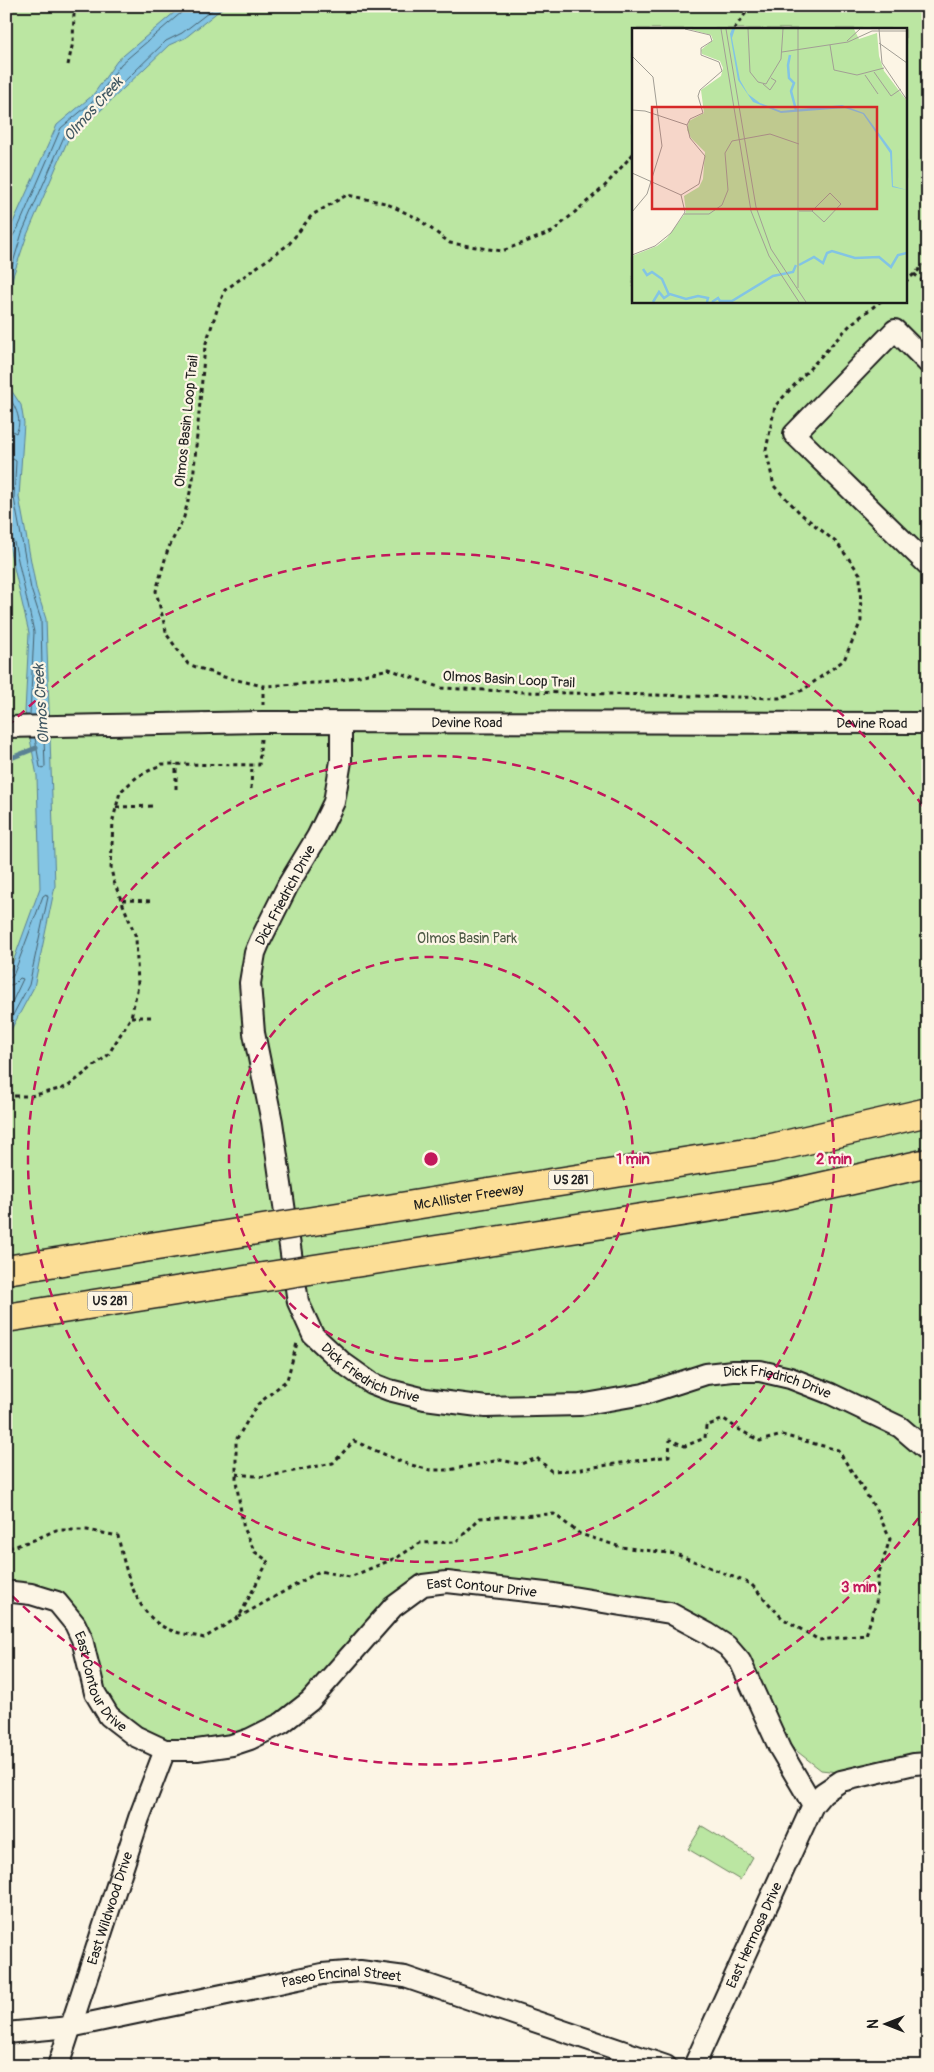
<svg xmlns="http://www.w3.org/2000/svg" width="934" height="2072" font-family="Pangolin,sans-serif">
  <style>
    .green { fill: #bbe6a2; stroke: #6c815f; fill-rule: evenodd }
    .water { fill: #83c4e4; stroke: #5a8194 }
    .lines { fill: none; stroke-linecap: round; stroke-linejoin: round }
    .shore { stroke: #455f6c; stroke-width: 1 }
    .stream { stroke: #5a8194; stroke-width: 5 }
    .minor-casing { stroke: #1c1c1c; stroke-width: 24 }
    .highway-casing { stroke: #1c1c1c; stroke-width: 31 }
    .path { stroke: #1c1c1c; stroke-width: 3; stroke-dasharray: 4 4; stroke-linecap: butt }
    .minor { stroke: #fcf5e5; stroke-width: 20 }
    .highway { stroke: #fcde96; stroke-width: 28 }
    .highway-bridge-casing { stroke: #1c1c1c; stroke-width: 31; stroke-linecap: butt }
    .highway-bridge { stroke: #fcde96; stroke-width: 28 }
    .ring { fill: none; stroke: #c2185b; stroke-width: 2.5; stroke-dasharray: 9 6 }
    .labels { text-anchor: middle; stroke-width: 4.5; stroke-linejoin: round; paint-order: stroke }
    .shield { fill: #fcf5e5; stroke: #5f5d58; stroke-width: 1 }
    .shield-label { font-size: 12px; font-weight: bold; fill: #1c1c1c }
    .street-label { font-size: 14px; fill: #1c1c1c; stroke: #fcf5e5 }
    .park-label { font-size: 14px; fill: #4c5944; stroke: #fcf5e5 }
    .water-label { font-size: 15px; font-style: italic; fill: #405762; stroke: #fcf5e5 }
    .inset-river { fill: none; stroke: #83c4e4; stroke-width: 2.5 }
    .inset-road { fill: none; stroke: #a29e95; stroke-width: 1 }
    .view { fill: #d62828; fill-opacity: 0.15; stroke: #d62828; stroke-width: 2.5 }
    .inset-edge { fill: none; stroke: #1c1c1c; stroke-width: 2.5 }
    .centre { fill: #c2185b; stroke: #fcf5e5; stroke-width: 2.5 }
    .ring-label { font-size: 15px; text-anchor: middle; font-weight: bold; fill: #c2185b; stroke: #fcf5e5; stroke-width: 4.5; stroke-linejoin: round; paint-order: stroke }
  </style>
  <rect width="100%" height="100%" fill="#fcf5e5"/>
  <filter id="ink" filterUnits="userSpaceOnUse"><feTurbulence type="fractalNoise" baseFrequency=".02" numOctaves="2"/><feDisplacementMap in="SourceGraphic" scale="10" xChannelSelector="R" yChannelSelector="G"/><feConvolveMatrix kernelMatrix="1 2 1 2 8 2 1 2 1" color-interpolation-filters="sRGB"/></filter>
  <g filter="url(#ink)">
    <g class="green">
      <path d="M6 6H928V1756L838 1772 821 1770 785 1742 748 1655 732 1638 675 1610 446 1575 324 1674 287 1710 264 1727 216 1743H167L113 1713 60 1595 31 1584H6ZM633 29H905V301H633Z"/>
      <path d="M702 1826 753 1857 740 1880 688 1849Z"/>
    </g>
    <path class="water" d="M182 6H225L185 38 169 45 100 111 70 135 27 235 13 276 10 295 11 390 21 405 24 423 19 497 36 588 46 619 55 886 34 987 6 1039V981L40 888 37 776 25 712 29 633 6 533 8 516 6 509V462L11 450V439L6 427V238L57 125 93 95 117 61Z"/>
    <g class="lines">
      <g class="shore">
        <path d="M6 239 12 237 18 228 61 128 97 98 121 64 182 12 184 6"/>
        <path d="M6 286 22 233 66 132 97 108 166 41 182 33 217 6"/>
        <path d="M6 391C13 404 24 419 16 433L6 428"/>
        <path d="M6 461 13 459 16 461 14 498 31 589 41 620 43 715"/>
        <path d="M6 468 9 470 7 498 13 529 11 531H6"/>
        <path d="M6 538H11L14 542 34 632 30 715"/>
        <path d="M35 738 40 767 43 769 45 766 44 738"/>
        <path d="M6 980 13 976 43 896 46 894 48 897 29 985 6 1028"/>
        <path d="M6 986 14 984 20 978 23 979 6 1015"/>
      </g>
      <path class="stream" d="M6 760 36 748"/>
      <g class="minor-casing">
        <g id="minor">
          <path d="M928 363 895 330 794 434 928 565"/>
          <path id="s1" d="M341 723V761L334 802 317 837 288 885 260 941 255 953 250 983 254 1033 272 1122 298 1302 313 1335 343 1363 371 1383 389 1390 425 1399 486 1407 580 1405 644 1394 706 1374 733 1371H760L790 1378 831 1394 900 1427 928 1451"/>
          <path id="s2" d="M6 727 263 722 928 723"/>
          <path id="s3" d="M6 1593 13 1592 31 1594 57 1602 75 1624 82 1639 95 1693 109 1716 135 1736 165 1750H197L232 1745 250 1739 282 1723 310 1701 393 1607 423 1585 447 1582 554 1594 670 1613 707 1633 727 1646 740 1661 780 1749 813 1805"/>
          <path id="s4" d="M6 2033 70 2027 322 1974 360 1971 405 1977 666 2066"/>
          <path id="s5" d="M58 2066 139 1818 165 1750"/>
          <path id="s6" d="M694 2066 813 1805 823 1793 841 1781 914 1764 928 1763"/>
        </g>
      </g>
      <g class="highway-casing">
        <g id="highway">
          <path d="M6 1270 213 1237"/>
          <path d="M6 1318 213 1285"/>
        </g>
      </g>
      <g class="path">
        <path d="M734 29 751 6"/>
        <path d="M68 65 73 42 74 13 79 6"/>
        <path d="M633 154 604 187 552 232 502 251 450 243 417 218 385 203 347 195 312 215 289 244 225 290 218 307 205 346 193 480 184 517 168 549 156 591 167 635 188 664 224 677 263 686 333 682 389 669 441 688 527 692 779 698 803 690 844 660 861 621 860 574 837 543 801 514 774 486 766 450 775 406 851 324 881 301"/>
        <path d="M914 274 928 285"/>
        <path d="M905 282 928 262"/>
        <path d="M928 303 920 313 928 321"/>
        <path d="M263 705V686"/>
        <path d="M176 789V764"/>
        <path d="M251 789 252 765"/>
        <path d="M116 807 156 806"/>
        <path d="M122 900 154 901"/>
        <path d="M131 1017H153"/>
        <path d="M6 1096H31L67 1087 108 1055 131 1017 138 986 136 937 114 882 111 869 113 820 120 792 137 777 162 764 259 765 261 739"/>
        <path d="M236 1474 265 1477 333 1463 354 1441 404 1463 430 1470H449L500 1460 521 1464 537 1458 551 1471 574 1470 669 1456 670 1440 685 1446 705 1438 706 1426 724 1419 738 1429 760 1441 782 1435 838 1450 877 1511 890 1539 878 1576 876 1603 866 1635 819 1640 782 1618 751 1584 676 1554 621 1547 580 1534 554 1514 480 1518 456 1542 420 1543 398 1557 350 1577 320 1571 239 1617"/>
        <path d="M9 1548 34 1540 56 1530H87L118 1536C125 1568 135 1617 170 1630 180 1634 193 1635 204 1638L239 1617 268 1561 255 1552 244 1530 236 1481V1440L257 1405 287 1380 297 1343"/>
      </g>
      <use href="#minor" class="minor"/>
      <use href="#highway" class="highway"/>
      <g class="highway-bridge-casing">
        <g id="highway-bridge">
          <path id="s7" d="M213 1237 772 1148 928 1112"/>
          <path d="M213 1285 776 1197 928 1163"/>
        </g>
      </g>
      <use href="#highway-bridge" class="highway-bridge"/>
    </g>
  </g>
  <g class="ring">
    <circle cx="431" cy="1159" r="202"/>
    <circle cx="431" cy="1159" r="403"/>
    <path d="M927 1506A605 605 0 0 1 7 1591M7 727A605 605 0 0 1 927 812"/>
  </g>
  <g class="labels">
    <g class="shield">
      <rect x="548.5" y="1170.5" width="45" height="19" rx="4"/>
      <rect x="87.5" y="1291.5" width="45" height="19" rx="4"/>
    </g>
    <g class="shield-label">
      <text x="571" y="1184">US 281</text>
      <text x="110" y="1305">US 281</text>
    </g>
    <g class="street-label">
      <text transform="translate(186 421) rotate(-84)" y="5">Olmos Basin Loop Trail</text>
      <text transform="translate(509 679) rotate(3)" y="5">Olmos Basin Loop Trail</text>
      <text dy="5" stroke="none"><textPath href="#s2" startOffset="461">Devine Road</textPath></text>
      <text dy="5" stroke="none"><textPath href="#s2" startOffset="866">Devine Road</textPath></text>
      <text transform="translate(285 895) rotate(-62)" y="5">Dick Friedrich Drive</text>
      <text dy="5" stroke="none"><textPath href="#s7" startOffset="259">McAllister Freeway</textPath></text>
      <text dy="5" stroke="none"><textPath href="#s1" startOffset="710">Dick Friedrich Drive</textPath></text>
      <text dy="5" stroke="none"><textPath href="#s1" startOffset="1130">Dick Friedrich Drive</textPath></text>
      <text dy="5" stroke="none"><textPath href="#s3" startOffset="625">East Contour Drive</textPath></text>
      <text dy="5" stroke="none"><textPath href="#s3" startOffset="145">East Contour Drive</textPath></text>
      <text dy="5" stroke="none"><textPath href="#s5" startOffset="166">East Wildwood Drive</textPath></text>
      <text dy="5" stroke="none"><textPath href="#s6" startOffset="144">East Hermosa Drive</textPath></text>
      <text dy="5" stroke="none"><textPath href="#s4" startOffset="341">Paseo Encinal Street</textPath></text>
    </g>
    <g class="park-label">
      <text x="467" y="943">Olmos Basin Park</text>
    </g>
    <g class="water-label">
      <text transform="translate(93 109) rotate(-48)" y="5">Olmos Creek</text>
      <text transform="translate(41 704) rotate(-94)" y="5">Olmos Creek</text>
    </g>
  </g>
  <g transform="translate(632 28)">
    <rect width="275" height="275" fill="#fcf5e5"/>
    <path d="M57 1H222L227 11 245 5 247 28 252 43 275 73V274H0V228L25 218 35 210 54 184 52 168 67 159 71 151 73 124 59 110 55 102 57 93 72 85 69 62 89 48 91 40 88 33 70 26 69 22 81 12 79 7Z" fill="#bbe6a2"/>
    <path d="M100 1H103L100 10 108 52 116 66 128 75 149 83 210 77 232 85 260 123 261 158 275 162 260 159 258 125 231 86 213 80 149 85 121 74 106 52 98 6Z" fill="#83c4e4"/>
    <path class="inset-river" d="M158 27 156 37 157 50 162 55 159 63 164 82M167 237 182 229 191 235 195 225 200 223 223 230 247 229 259 239 266 227 275 225M11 241 15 247 20 244 30 251 37 267M21 274 27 264 32 270 38 266 54 271 66 268 76 270 75 274M80 274 86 270 88 273H100L141 248 161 244 164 237"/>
    <path class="inset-road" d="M89 1 119 183 137 228 167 274M94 1 124 179 139 221 174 274M116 1 118 44 126 54 134 56 149 31 151 1M247 1 250 35 275 72M215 13 228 1M247 15 275 35M198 17 202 42 225 47 252 40M150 24 216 14 240 3H275M0 28 21 49 30 118 15 166 0 184M242 44 259 68 269 61M233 47 246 66M131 56 138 62 144 53 139 50M0 82 13 83 55 97M0 145 49 167M49 167 67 156 73 128 58 110 55 97 58 91 71 85 66 68 68 62 90 43 87 34 69 27V20L80 13 78 7 53 1M167 183H180L192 194 209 176 198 165 180 183M52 186H77L90 177 96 162 93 125 100 113 138 106 167 116M0 227 23 218 39 205 53 184 49 167M166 260V1"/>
    <path class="view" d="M20 79H245V181H20Z"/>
    <rect width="275" height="275" class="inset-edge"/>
  </g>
  <circle cx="431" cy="1159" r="8" class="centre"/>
  <g class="ring-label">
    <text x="633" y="1164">1 min</text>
    <text x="834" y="1164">2 min</text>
    <text x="859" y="1592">3 min</text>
  </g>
  <rect width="934" height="2072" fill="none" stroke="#fcf5e5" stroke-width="25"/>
  <rect x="12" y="12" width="909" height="2047" fill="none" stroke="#1c1c1c" stroke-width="2" filter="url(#ink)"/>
  <g transform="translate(886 2024) rotate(270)" stroke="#fcf5e5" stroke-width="4" paint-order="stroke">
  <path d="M0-4L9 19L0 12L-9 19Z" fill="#1c1c1c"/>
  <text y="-8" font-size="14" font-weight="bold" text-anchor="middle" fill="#1c1c1c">N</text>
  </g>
</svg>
